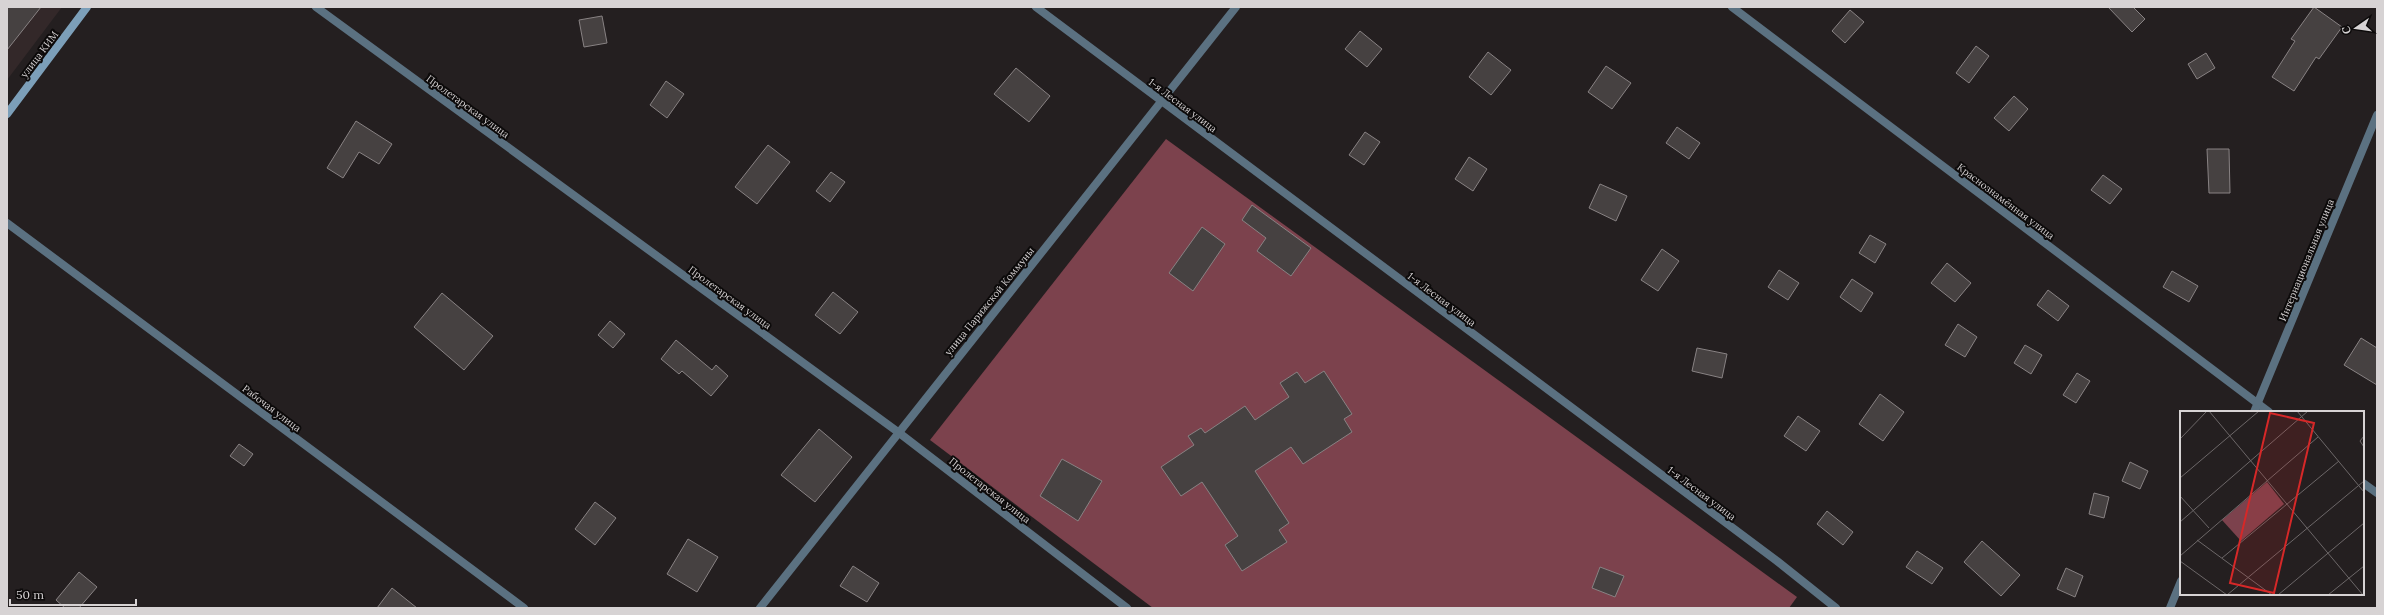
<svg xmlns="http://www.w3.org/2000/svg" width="2384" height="615" font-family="Lora,serif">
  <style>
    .built { fill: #332829 }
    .forest { fill: #7c424d }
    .building { fill: #464141; stroke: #888283 }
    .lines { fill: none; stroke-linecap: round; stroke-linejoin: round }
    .minor { stroke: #5b7181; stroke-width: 8 }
    .secondary { stroke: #7c9fb9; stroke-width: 8 }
    .labels { text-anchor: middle; stroke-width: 4; stroke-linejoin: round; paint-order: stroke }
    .street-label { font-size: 10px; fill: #d7d3d4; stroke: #0c0a0a }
    .inset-road { fill: none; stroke: #6c6768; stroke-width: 1 }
    .view { fill: #d62828; fill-opacity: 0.15; stroke: #d62828; stroke-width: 2 }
    .inset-edge { fill: none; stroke: #d7d3d4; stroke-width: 2 }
  </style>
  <rect width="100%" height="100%" fill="#241f20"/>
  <path class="built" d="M7 7H62L7 80Z"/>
  <path class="forest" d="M1166 139 1797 597 1789 608H1153L930 440Z"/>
  <g class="building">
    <path d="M7 7H41L7 50Z"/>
    <path d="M2108 7H2133L2145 19 2132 32Z"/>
    <path d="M2314 7 2342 27 2319 59 2316 57 2294 91 2272 77 2295 41 2291 39Z"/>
    <path d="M1850 10 1864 22 1845 43 1832 31Z"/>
    <path d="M602 16 607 43 584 47 579 20Z"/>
    <path d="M1360 31 1382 49 1367 67 1345 49Z"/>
    <path d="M1976 46 1989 56 1969 83 1956 73Z"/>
    <path d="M1488 52 1511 70 1491 95 1469 77Z"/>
    <path d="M2206 53 2215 68 2197 79 2188 64Z"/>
    <path d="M1606 66 1631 83 1612 109 1588 92Z"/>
    <path d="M1016 68 1050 96 1029 122 994 94Z"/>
    <path d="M666 81 684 94 667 118 650 105Z"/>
    <path d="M2014 96 2028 109 2009 131 1994 118Z"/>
    <path d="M356 121 392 144 379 164 359 152 343 178 327 168Z"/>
    <path d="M1677 127 1700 143 1689 159 1666 143Z"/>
    <path d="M1365 132 1380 142 1364 165 1349 155Z"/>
    <path d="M768 145 790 162 757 204 735 187Z"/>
    <path d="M2207 149H2229L2230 193H2209Z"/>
    <path d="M1469 157 1487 169 1473 191 1455 179Z"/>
    <path d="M831 172 845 182 830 202 816 191Z"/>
    <path d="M2103 175 2122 189 2110 204 2091 190Z"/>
    <path d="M1600 184 1627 196 1616 221 1589 208Z"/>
    <path d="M1252 205 1311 248 1291 276 1257 251 1266 238 1242 220Z"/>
    <path d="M1202 227 1225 244 1193 291 1169 273Z"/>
    <path d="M1870 235 1886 244 1875 263 1859 253Z"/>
    <path d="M1662 249 1679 261 1658 291 1641 280Z"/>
    <path d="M1947 263 1971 283 1955 302 1931 283Z"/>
    <path d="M1779 270 1799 283 1788 300 1768 287Z"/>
    <path d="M2172 271 2198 286 2189 302 2163 287Z"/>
    <path d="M1852 279 1873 293 1861 312 1840 297Z"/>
    <path d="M2048 290 2069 306 2058 321 2037 305Z"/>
    <path d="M833 292 858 312 840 334 815 315Z"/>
    <path d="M442 293 493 336 464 370 414 327Z"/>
    <path d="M610 321 625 334 613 348 598 335Z"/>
    <path d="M1958 324 1977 337 1965 357 1945 345Z"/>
    <path d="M2361 338 2377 348V385L2344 365Z"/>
    <path d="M676 340 712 370 716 365 728 376 711 396 682 371 679 374 661 359Z"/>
    <path d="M2025 345 2042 355 2031 374 2014 363Z"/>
    <path d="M1697 348 1727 354 1722 378 1692 371Z"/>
    <path d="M1324 371 1352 414 1344 419 1352 432 1303 464 1291 447 1255 471 1289 523 1279 530 1287 542 1242 571 1225 545 1238 536 1202 482 1181 496 1161 467 1194 445 1188 436 1201 428 1205 433 1245 406 1255 420 1289 397 1280 383 1297 372 1305 383Z"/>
    <path d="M2077 373 2090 381 2076 403 2063 395Z"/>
    <path d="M1880 394 1904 412 1883 441 1859 424Z"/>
    <path d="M1798 416 1820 431 1806 451 1784 436Z"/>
    <path d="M819 429 852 457 815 502 781 475Z"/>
    <path d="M239 444 253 454 244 466 230 456Z"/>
    <path d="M1062 459 1102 481 1078 521 1040 496Z"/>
    <path d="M2130 462 2148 471 2140 489 2122 481Z"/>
    <path d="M2094 493 2109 497 2104 518 2089 514Z"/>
    <path d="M595 502 616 518 595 545 575 529Z"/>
    <path d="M1827 511 1853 532 1843 545 1817 524Z"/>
    <path d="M688 539 718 557 697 592 667 574Z"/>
    <path d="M1982 541 2020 575 2001 596 1964 562Z"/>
    <path d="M1917 551 1943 568 1932 584 1906 567Z"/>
    <path d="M853 566 879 583 867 602 840 586Z"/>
    <path d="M1600 567 1624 576 1615 597 1592 588Z"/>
    <path d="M2066 568 2083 576 2075 597 2057 589Z"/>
    <path d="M79 572 97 587 79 608H65L56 600Z"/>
    <path d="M392 588 417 608H377Z"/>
  </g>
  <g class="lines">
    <g class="minor">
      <path d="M316 7 898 432 1127 608"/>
      <path d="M1036 7 1777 561 1836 608"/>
      <path d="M1732 7 2269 412"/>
      <path d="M7 223 524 608"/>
      <path d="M2254 412 2377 115"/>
      <path d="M2363 483 2377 493"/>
      <path d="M760 608 1236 7"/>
      <path d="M2170 608 2181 581"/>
    </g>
    <path class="secondary" d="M7 114 87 7"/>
  </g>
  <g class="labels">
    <g class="street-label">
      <text transform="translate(39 54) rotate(-53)" y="4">улица КИМ</text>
      <text transform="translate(1183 105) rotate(37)" y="4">1-я Лесная улица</text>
      <text transform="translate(468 106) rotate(36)" y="4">Пролетарская улица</text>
      <text transform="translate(2006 201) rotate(37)" y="4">Краснознамённая улица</text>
      <text transform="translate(2306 260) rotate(-68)" y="4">Интернациональная улица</text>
      <text transform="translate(730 297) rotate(36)" y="4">Пролетарская улица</text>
      <text transform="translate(1442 299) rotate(37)" y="4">1-я Лесная улица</text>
      <text transform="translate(989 301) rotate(-51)" y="4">улица Парижской Коммуны</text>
      <text transform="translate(272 408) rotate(37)" y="4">Рабочая улица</text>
      <text transform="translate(990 490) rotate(38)" y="4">Пролетарская улица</text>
      <text transform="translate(1702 493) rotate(37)" y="4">1-я Лесная улица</text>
    </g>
  </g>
  <g transform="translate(2180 411)">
    <rect width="184" height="184" fill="#241f20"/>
    <path d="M87 71 104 93 61 130 42 109Z" fill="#7c424d"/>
    <path class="inset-road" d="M29 0 183 184M117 0 184 81M184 25 180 30 184 36M0 28 27 0M0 67 79 0M0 85 29 117M0 111 128 0M17 129 92 184M0 145 138 26M42 147 159 50M0 150 47 184 184 70M98 184 184 112M148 184 184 155"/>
    <path class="view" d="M90 2 134 12 94 182 50 172Z"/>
    <rect width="184" height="184" class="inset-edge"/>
  </g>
  <rect width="2384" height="615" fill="none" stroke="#d7d3d4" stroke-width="16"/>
  <g transform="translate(2356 28) rotate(257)" stroke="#0c0a0a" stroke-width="3" paint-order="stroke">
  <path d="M0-3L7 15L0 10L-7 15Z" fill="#d7d3d4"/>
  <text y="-6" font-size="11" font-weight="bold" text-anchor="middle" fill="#d7d3d4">С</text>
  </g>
  <path d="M10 599v6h126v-6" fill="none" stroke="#d7d3d4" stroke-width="2"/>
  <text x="16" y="599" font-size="12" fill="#d7d3d4" stroke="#0c0a0a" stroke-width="3" paint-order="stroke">50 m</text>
</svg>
